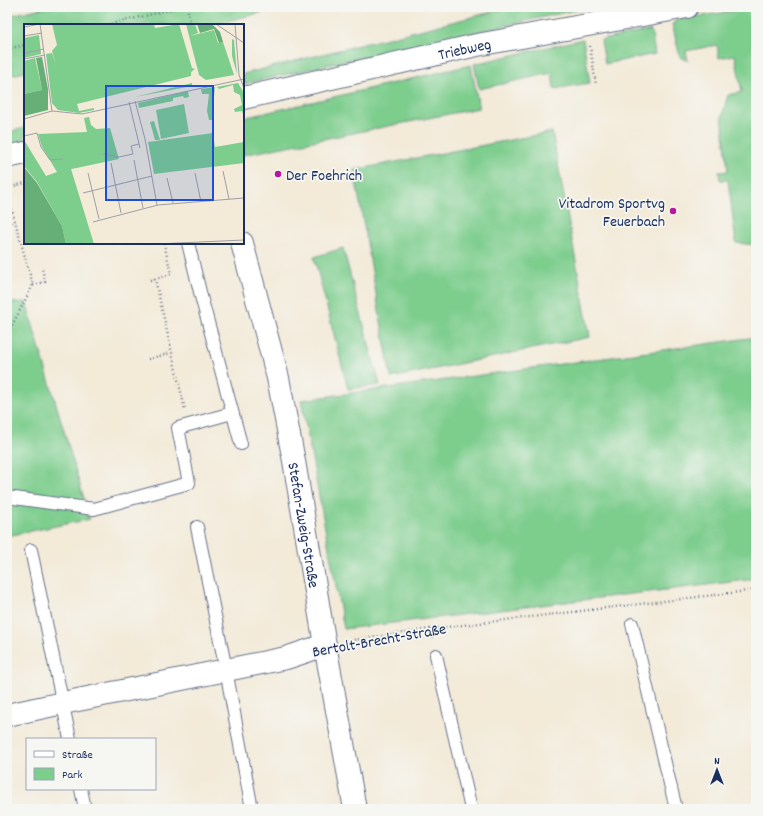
<svg xmlns="http://www.w3.org/2000/svg" width="763" height="816" font-family="Dekko,sans-serif">
  <style>
    .green { fill: #7dcd8d; stroke: #4c7e76 }
    .lines { fill: none; stroke-linecap: round; stroke-linejoin: round }
    .service-casing { stroke: #677089; stroke-width: 14 }
    .minor-casing { stroke: #677089; stroke-width: 24 }
    .path { stroke: #677089; stroke-width: 2.5; stroke-dasharray: 1 3; stroke-linecap: butt }
    .service { stroke: #fff; stroke-width: 12 }
    .minor { stroke: #fff; stroke-width: 22 }
    .poi-dot { fill: #b5179e; stroke: #f6f6f2; stroke-width: 1.5 }
    .labels { text-anchor: middle; stroke-width: 3.5; stroke-linejoin: round; paint-order: stroke }
    .street-label { font-size: 16px; fill: #1b2f5e; stroke: #f6f6f2 }
    .poi-label { font-size: 16px; fill: #1b2f5e; stroke: #f6f6f2; text-anchor: start }
    .inset-road { fill: none; stroke: #9d9fa7; stroke-width: 1 }
    .view { fill: #1d4ed8; fill-opacity: 0.15; stroke: #1d4ed8; stroke-width: 2 }
    .inset-edge { fill: none; stroke: #1b2f5e; stroke-width: 2 }
  </style>
  <rect width="100%" height="100%" fill="#f6f6f2"/>
  <filter id="ink" filterUnits="userSpaceOnUse"><feTurbulence type="fractalNoise" baseFrequency=".025" numOctaves="2"/><feDisplacementMap in="SourceGraphic" scale="8" xChannelSelector="R" yChannelSelector="G"/><feConvolveMatrix kernelMatrix="1 2 1 2 8 2 1 2 1" color-interpolation-filters="sRGB"/></filter>
  <filter id="wash" filterUnits="userSpaceOnUse"><feTurbulence type="fractalNoise" baseFrequency=".012" numOctaves="4" result="noise"/><feDisplacementMap in="SourceGraphic" scale="16" xChannelSelector="R" yChannelSelector="G"/><feGaussianBlur stdDeviation="0.9" result="paint"/><feColorMatrix in="noise" values="0 0 0 0 0 0 0 0 0 0 0 0 0 0 0 0 0 1.4 0 .05"/><feComposite in="paint" operator="in"/></filter>
  <g filter="url(#wash)">
    <rect width="100%" height="100%" fill="#f3ead8"/>
    <g class="green">
      <path d="M46 7H284L212 25H25V72L7 76V16Z"/>
      <path d="M512 7H589L243 84V74Z"/>
      <path d="M756 8V245L736 243 728 180H720L719 172 728 171 722 116 728 95 742 92 735 55 719 58 717 45 686 51 688 61 680 57 672 24 679 19Z"/>
      <path d="M651 30 655 54 605 64 601 40Z"/>
      <path d="M583 39 590 83 554 89 552 73 479 89 474 64Z"/>
      <path d="M471 65 479 108 243 155V118Z"/>
      <path d="M25 128V142L7 147V132Z"/>
      <path d="M552 132 590 337 391 378 354 170Z"/>
      <path d="M343 248 380 385 348 389 314 257Z"/>
      <path d="M26 302 90 519 7 536V303Z"/>
      <path d="M756 337V579L344 629 301 400Z"/>
    </g>
  </g>
  <g filter="url(#ink)">
    <g class="lines">
      <g class="service-casing">
        <g id="service">
          <path d="M188 243 202 300 241 444"/>
          <path d="M7 497 94 509 189 483 178 428 232 413"/>
          <path d="M197 527 226 670 252 809"/>
          <path d="M31 550 70 739"/>
          <path d="M632 624 676 809"/>
          <path d="M436 655 471 809"/>
          <path d="M81 789 85 809"/>
        </g>
      </g>
      <g class="minor-casing">
        <g id="minor">
          <path id="s1" d="M243 98 477 45 687 7"/>
          <path d="M7 157 25 153"/>
          <path id="s2" d="M242 243 278 378 294 461 325 645 355 809"/>
          <path d="M7 715 63 703 286 658 325 645"/>
        </g>
      </g>
      <g class="path">
        <path d="M187 7 191 25"/>
        <path d="M107 25 182 7"/>
        <path d="M590 46 596 85"/>
        <path d="M7 49 25 45"/>
        <path d="M7 188 25 183"/>
        <path d="M7 193 33 285 7 335"/>
        <path d="M7 224 15 222"/>
        <path d="M164 243 171 274 155 279 185 410"/>
        <path d="M150 280 155 279"/>
        <path d="M33 285 45 282 42 268"/>
        <path d="M148 359 171 353"/>
        <path d="M430 629 433 640"/>
        <path d="M346 641 430 629 756 590"/>
      </g>
      <use href="#service" class="service"/>
      <use href="#minor" class="minor"/>
    </g>
  </g>
  <g class="poi-dot">
    <circle cx="278" cy="174" r="4"/>
    <circle cx="673" cy="211" r="4"/>
  </g>
  <g class="labels">
    <g class="street-label">
      <text dy="6" stroke="none"><textPath href="#s1" startOffset="227">Triebweg</textPath></text>
      <text dy="6" stroke="none"><textPath href="#s2" startOffset="289">Stefan-Zweig-Straße</textPath></text>
      <text transform="translate(379 639) rotate(-10)" y="6">Bertolt-Brecht-Straße</text>
    </g>
    <g class="poi-label">
      <text x="286" y="180">Der Foehrich</text>
      <text x="665" y="208" text-anchor="end">Vitadrom Sportvg<tspan x="665" dy="18">Feuerbach</tspan></text>
    </g>
  </g>
  <g transform="translate(24 24)">
    <rect width="220" height="220" fill="#f3ead8"/>
    <path d="M28 0H130L131 4 155 0 168 44 171 45 167 48V52L53 80 55 87 70 84V86L55 89 34 86 28 79 22 30 28 29 32 40 28 27 33 21ZM162 0H171L174 9 166 12 190 6 194 19 199 18 210 51 182 56 175 51ZM15 11 17 30 0 34V14ZM208 15 210 16 213 50 208 32ZM11 34 18 66 0 70V37ZM168 59V62L111 73ZM214 59 220 69V94L218 87 211 88 210 85 218 81 216 71 210 68 209 61 195 65 193 63ZM191 63 188 92 189 96H185L183 87 185 70H178L177 65ZM164 67 165 73 160 74 159 72 149 74V77L115 84 114 79ZM160 80 165 109 137 115 132 86ZM65 93 67 101 72 105 86 104 95 135 43 146 47 145 70 220H42L38 202 13 158 0 142V116L22 152 33 148 18 123 14 110 63 108 60 94ZM130 97 136 116H131L126 98ZM189 109 191 123 220 118V139L130 150 124 118Z" fill="#7dcd8d"/>
    <path d="M173 0H188L196 8 199 18 195 19 190 5 176 9ZM18 33 24 65V86L0 92V70L18 66 12 34ZM0 143 13 159 38 202 42 220H0Z" fill="#66b078"/>
    <path class="inset-road" d="M16 0 28 87M192 0 220 19M211 0 215 51 220 64M0 3 16 0M0 12 18 9M1 29 20 25M0 35 21 31M111 77 121 115 133 181M105 78 116 124M0 95 28 87 58 90 220 55M0 112 13 109 17 123 26 136 39 135M79 130 95 133 109 130 107 122 115 120M110 136 119 184M87 139 97 189M199 147 205 175M64 149 75 195M171 149 177 178M143 154 149 179M59 169 128 152M69 198 134 181 220 174M132 220 220 216"/>
    <path class="view" d="M82 62H189V176H82Z"/>
    <rect width="220" height="220" class="inset-edge"/>
  </g>
  <rect width="763" height="816" fill="none" stroke="#f6f6f2" stroke-width="24"/>
  <rect x="26" y="738" width="130" height="52" fill="#f6f6f2" stroke="#9ea6b7"/>
  <rect x="34" y="751" width="20" height="6" fill="#ffffff" stroke="#9ea6b7"/>
  <text x="62" y="758" font-size="12" fill="#1b2f5e">Straße</text>
  <rect x="34" y="768" width="20" height="12" fill="#7dcd8d" stroke="#9ea6b7"/>
  <text x="62" y="778" font-size="12" fill="#1b2f5e">Park</text>
  <g transform="translate(717 770)" stroke="#f6f6f2" stroke-width="3" paint-order="stroke">
  <path d="M0-3L7 15L0 10L-7 15Z" fill="#1b2f5e"/>
  <text y="-6" font-size="11" font-weight="bold" text-anchor="middle" fill="#1b2f5e">N</text>
  </g>
</svg>
